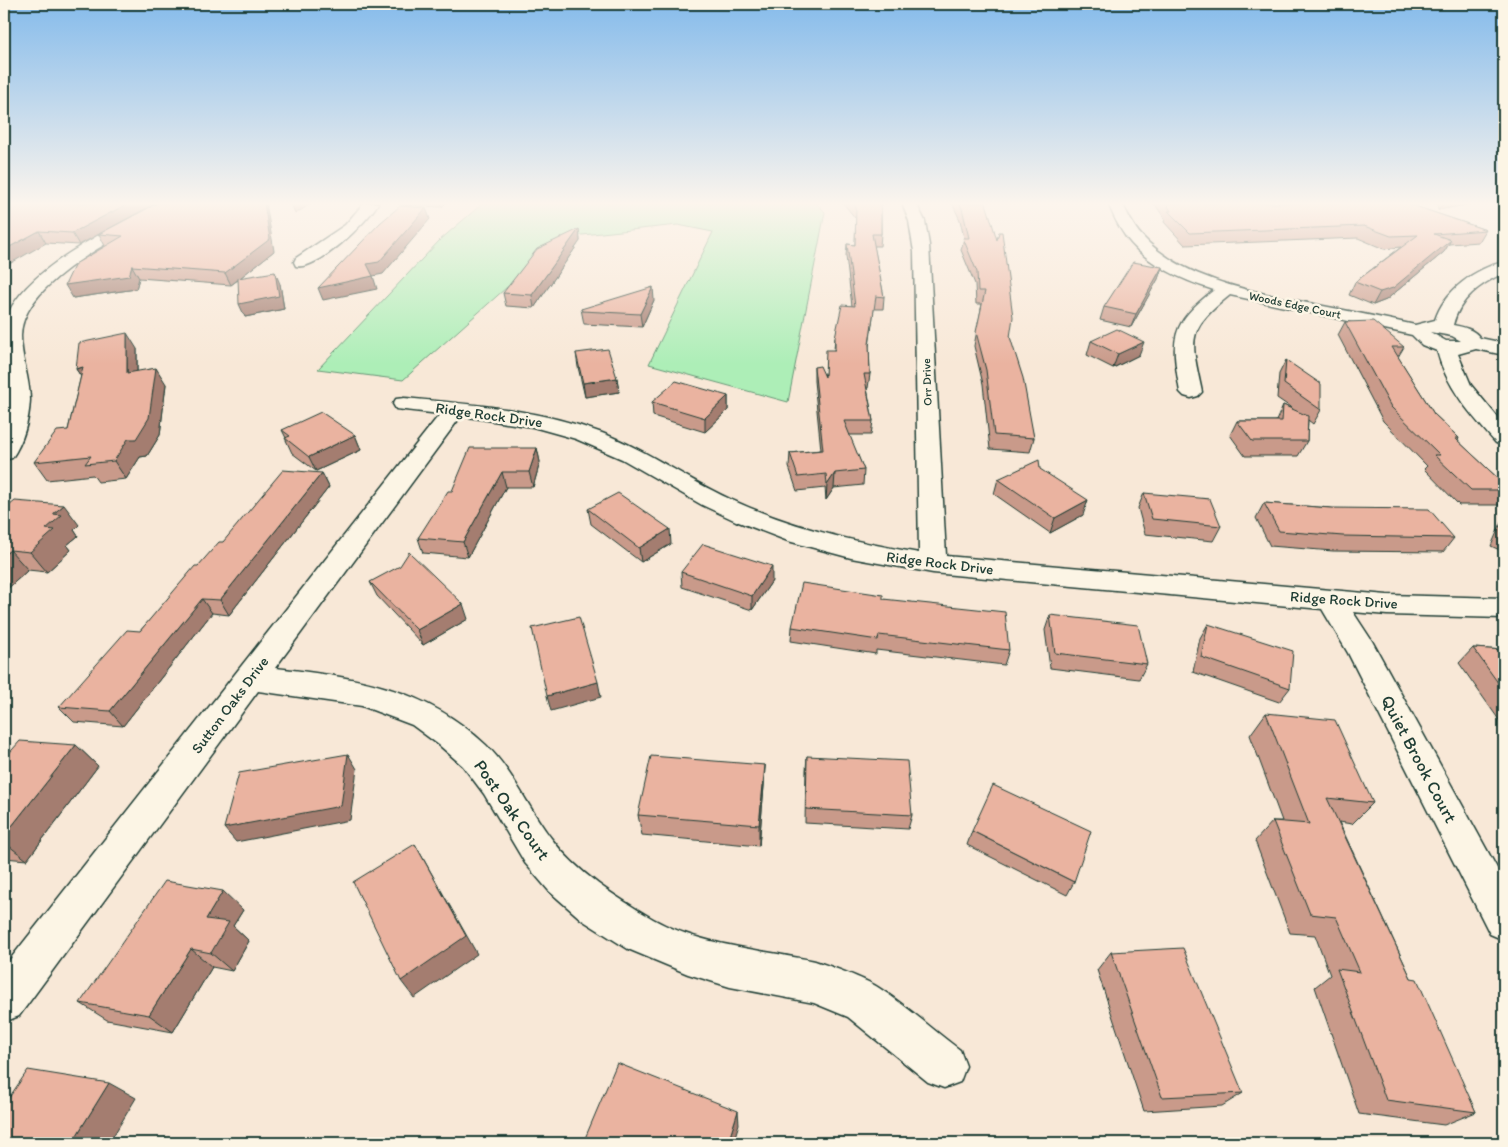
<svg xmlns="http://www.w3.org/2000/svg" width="1508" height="1147" font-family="Itim,sans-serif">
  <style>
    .green { fill: #adeeb7; stroke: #669676 }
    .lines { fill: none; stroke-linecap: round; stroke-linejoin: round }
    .street-casing { stroke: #1f3d34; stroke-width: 3 }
    .street { fill: #fcf5e5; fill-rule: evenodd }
    .wall { fill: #c99a8a; stroke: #1f3d34 }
    .shaded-wall { fill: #a47d70; stroke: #1f3d34 }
    .building { fill: #eab3a0; stroke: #1f3d34 }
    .labels { text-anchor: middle; stroke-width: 5; stroke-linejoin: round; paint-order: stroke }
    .far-street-label { font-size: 12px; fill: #1f3d34; stroke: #fcf5e5 }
    .street-label { font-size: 15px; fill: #1f3d34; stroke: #fcf5e5 }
    .near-street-label { font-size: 18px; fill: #1f3d34; stroke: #fcf5e5 }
  </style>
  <rect width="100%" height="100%" fill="#f8e8d7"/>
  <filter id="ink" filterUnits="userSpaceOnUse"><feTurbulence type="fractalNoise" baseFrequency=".02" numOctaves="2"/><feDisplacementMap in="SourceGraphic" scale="10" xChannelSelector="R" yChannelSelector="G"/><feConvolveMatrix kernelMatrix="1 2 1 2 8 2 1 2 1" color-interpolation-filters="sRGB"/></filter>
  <g filter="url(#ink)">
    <path class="green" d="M483 203H816L825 212 788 402 649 364 713 232 678 225 563 237 403 380 318 369 440 240Z"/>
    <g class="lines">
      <g class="street-casing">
        <g id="street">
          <path d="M159 203H177L175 206C132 230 21 280 21 336 21 358 30 379 30 400 29 420 23 442 12 458L4 460C4 447 3 434 4 422 4 414 8 407 8 400 9 376 0 352 4 328 12 273 115 227 159 203Z"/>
          <path d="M364 203H378C368 222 317 271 296 266L294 262 296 258 345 225Z"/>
          <path d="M902 203H916L925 221 929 245 946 556 1387 595 1504 598V618L1387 615 1353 612 1372 641 1504 881V940L1490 934 1348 653 1322 609 933 573 851 558 788 541 736 521 702 505 622 459 576 439 533 427 461 416 275 668C355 677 425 687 486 745 513 771 528 808 551 838 577 873 616 897 653 919 690 940 737 947 778 954 790 957 803 958 815 961 832 967 864 978 879 988 907 1006 933 1030 960 1050L966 1066 960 1082 944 1088 928 1082 848 1017 814 1003 730 987 688 974 628 949 582 920 549 891 525 863 484 794 463 766 439 745 412 725 362 706 258 691 19 1016 4 1022V967L440 414 396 409 393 404 396 399 404 398C471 404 538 409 602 433 647 450 686 479 730 499 790 527 854 542 919 553L914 252 909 221Z"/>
          <path d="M1108 203H1122C1128 214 1133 227 1142 236 1185 282 1259 293 1318 305 1350 311 1383 318 1415 325L1435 320C1444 291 1475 268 1504 262V273C1480 284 1460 298 1453 325 1463 327 1474 329 1480 338L1504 343V355L1476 349 1458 354 1471 385 1504 425V445L1496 443C1472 416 1446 387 1437 351L1422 345 1412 335 1230 295C1185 331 1191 339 1202 392L1198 396 1191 398 1184 396 1180 392C1171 339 1169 325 1214 290 1182 280 1146 264 1126 237 1118 226 1113 215 1108 203ZM1430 332 1452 336 1461 341H1446Z"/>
        </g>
      </g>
      <use href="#street" class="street"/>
    </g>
    <g class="wall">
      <path d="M4 203H156L79 245 46 243Z"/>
      <path d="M158 203 274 251 241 277 280 284 284 309 245 317 238 280 231 285 139 278 136 289 73 298 105 246 99 234Z"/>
      <path d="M400 203H446L442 207 400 205Z"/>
      <path d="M843 203H881V234L880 246H874L884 297 883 309H874L869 347 870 374 868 388H867L873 421 871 435H849L864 470 863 485 834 488 826 500 825 488 797 491 789 467 790 453 821 450 814 381V367L824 376 834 350 835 337 852 306 846 256 847 244 855 245 856 219Z"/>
      <path d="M952 203H986L1010 337 1034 438 1030 452 990 449 983 384 974 346 982 304H976L975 284 961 250 964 238 960 220Z"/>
      <path d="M1154 203H1407L1409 204 1486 230 1479 242 1449 244 1444 252 1386 300 1373 305 1349 295 1355 282 1401 247 1384 249 1358 238 1185 245 1164 222 1165 219Z"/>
      <path d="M1437 203H1475L1438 210Z"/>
      <path d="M579 229 580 241 534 308 506 306 503 293Z"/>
      <path d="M1162 267 1158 279 1131 327 1100 320 1104 307Z"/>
      <path d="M654 300 642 327 584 324 581 309Z"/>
      <path d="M1345 322 1404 347 1398 357 1434 414 1459 438 1458 441 1504 484V499L1499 505H1459L1424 469 1427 466 1383 421 1338 335Z"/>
      <path d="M1091 341 1139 355 1113 368 1087 355Z"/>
      <path d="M137 349V371L166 384 160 435 147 456 140 457 126 479 98 482 93 475 47 480 34 462 68 430 81 376 76 369Z"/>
      <path d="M576 353 617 378 619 392 585 397 578 367Z"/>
      <path d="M1286 360 1321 410 1313 424 1308 420 1307 441 1298 456H1245L1230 435 1237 421H1276L1283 405 1293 409 1277 398 1279 374Z"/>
      <path d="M728 396V410L705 432 653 416 652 402Z"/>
      <path d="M282 430 355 435 361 450 316 471 292 453 285 438H286Z"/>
      <path d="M537 448 540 462 533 487H506L468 557 423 553 418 538 452 491Z"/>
      <path d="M1040 469 1083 515 1050 533 994 494 998 479Z"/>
      <path d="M322 473 329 487 229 615 212 613 123 726 74 722 59 707 140 631 198 566 223 542Z"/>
      <path d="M1144 493 1221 526 1213 541 1145 534 1138 508Z"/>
      <path d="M1264 503 1331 508 1454 538 1443 552 1333 551 1270 546 1256 518Z"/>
      <path d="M588 509 671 544 641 562 591 524Z"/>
      <path d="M4 510 79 525 74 530 78 536 67 545 71 550 47 572 28 570 4 592Z"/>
      <path d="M1504 516V552L1491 546Z"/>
      <path d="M681 572 772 581 752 610 682 587Z"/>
      <path d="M370 582 468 619 423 645 377 596Z"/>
      <path d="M883 599 1009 650 1004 665 876 650V654L791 641 792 627Z"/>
      <path d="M1050 615 1147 664 1139 679 1050 668 1045 630Z"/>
      <path d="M1208 624 1290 688 1279 702 1193 672 1200 638Z"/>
      <path d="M1473 648 1504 650V727L1459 663Z"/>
      <path d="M1266 713 1373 803 1352 824 1339 822 1411 978 1476 1112 1444 1125 1359 1114 1315 987 1330 975 1315 935 1290 933 1255 841 1273 821H1282L1250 735Z"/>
      <path d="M76 745 98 766 27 860 4 858V759Z"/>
      <path d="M807 756 912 815 908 829 805 823 806 770Z"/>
      <path d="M765 765 764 786 759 846 642 835 638 815Z"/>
      <path d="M972 831 1074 882 1067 895 967 845Z"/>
      <path d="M243 910 233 926 249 941 232 971 212 967 173 1032 107 1020 80 1003Z"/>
      <path d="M1111 952 1243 1093 1222 1106 1144 1111 1097 970Z"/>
    </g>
    <g class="shaded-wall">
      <path d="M129 203H156L79 245 72 233Z"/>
      <path d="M264 203H266L274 251 231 285 225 273Z"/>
      <path d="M291 203H312L295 214Z"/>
      <path d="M441 203H446L442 207Z"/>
      <path d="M1443 203H1475L1438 210Z"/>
      <path d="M426 208 430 219 383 274 373 276 377 289 323 300 318 288Z"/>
      <path d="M579 229 580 241 534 308 532 295Z"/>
      <path d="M39 231 46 243 4 267V250Z"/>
      <path d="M1451 240 1444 252 1386 300 1373 305 1380 292Z"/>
      <path d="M132 266 139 278 136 289 73 298 65 285Z"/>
      <path d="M1162 267 1158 279 1131 327 1136 314Z"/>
      <path d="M275 272 280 284 284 309 245 317 239 304Z"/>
      <path d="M653 287 654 300 642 327 640 314Z"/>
      <path d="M127 333 137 349V390L127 373Z"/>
      <path d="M1144 342 1139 355 1113 368 1118 354Z"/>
      <path d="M83 367 87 386 76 369Z"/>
      <path d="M156 368 166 384 160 435 147 456 140 457 126 479 114 461Z"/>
      <path d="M617 378 619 392 585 397 583 383Z"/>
      <path d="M728 396V410L705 432V418Z"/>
      <path d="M355 435 361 450 316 471 309 457Z"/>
      <path d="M537 448 540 462 533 487 529 472Z"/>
      <path d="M502 472 506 487 468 557 463 542Z"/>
      <path d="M322 473 329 487 229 615 220 600Z"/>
      <path d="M835 473 834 488 826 500 827 485Z"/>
      <path d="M1088 500 1083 515 1050 533 1055 518Z"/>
      <path d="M64 505 79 525 74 530 78 536 67 545 71 550 47 572 30 552 46 529 53 514Z"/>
      <path d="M670 529 671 544 641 562 639 548Z"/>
      <path d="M10 550 28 570 4 592V555Z"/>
      <path d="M772 566V581L752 610V596Z"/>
      <path d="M202 599 212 613 123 726 110 711Z"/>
      <path d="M463 604 468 619 423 645 417 630Z"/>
      <path d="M598 682 601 697 551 711 547 696Z"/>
      <path d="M76 745 98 766 27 860 4 842V836Z"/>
      <path d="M348 754 357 769 350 820 236 842 224 828Z"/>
      <path d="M765 765 764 786 759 846V825Z"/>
      <path d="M415 844 477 954 414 998 401 981Z"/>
      <path d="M223 891 243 910 233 926 249 941 232 971 211 953 206 919Z"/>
      <path d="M191 949 212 967 173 1032 149 1015Z"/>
      <path d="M109 1083 136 1098 109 1143H72Z"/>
      <path d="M738 1111 739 1124 733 1143H728Z"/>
    </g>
    <g class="building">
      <path d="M4 203H129L72 233 39 231 4 250Z"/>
      <path d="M158 203H264L270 239 225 273 132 266 129 276 65 285 75 264 123 236 99 234Z"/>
      <path d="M853 203H881V234H872L884 297 876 296 869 344 870 374H864L873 421H844L864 470 835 473 827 485 826 474 798 477 790 453 823 450 814 367 820 366 825 377 826 350H835V337L842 305 855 306 847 244 855 245 856 208Z"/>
      <path d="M959 203H986L997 240 999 232H1002L1013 317 1010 337 1023 378 1034 438 994 435 986 370 976 332 985 291H978L977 272 963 238H969L962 208Z"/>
      <path d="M1166 203H1407L1409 204 1486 230 1434 234 1451 240 1393 288 1380 292 1355 282 1418 235 1391 236 1364 226 1190 233 1168 211H1171Z"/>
      <path d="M400 206 426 208 379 262 367 264 373 276 318 288 380 223Z"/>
      <path d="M579 229 532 295 503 293 537 249Z"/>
      <path d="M1133 262 1162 267 1136 314 1104 307Z"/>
      <path d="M275 272 279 296 239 304 238 278Z"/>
      <path d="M653 287 640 314 582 311 581 309Z"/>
      <path d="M1373 321 1404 347H1392L1434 414 1459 438H1455L1504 484V490H1471L1434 455H1440L1391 407 1345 322Z"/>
      <path d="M1117 329 1144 342 1118 354 1091 341Z"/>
      <path d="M127 333V373L156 368 149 418 136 439H128L114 461 85 464 91 456 34 462 57 431 68 430 83 367 76 369 79 343Z"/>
      <path d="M608 349 617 378 583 383 576 353Z"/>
      <path d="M1286 360 1321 384V410L1284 384Z"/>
      <path d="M676 381 728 396 705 418 652 402Z"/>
      <path d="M1283 405 1308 416 1307 441H1252L1237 421H1282Z"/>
      <path d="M321 412 355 435 309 457 285 438 290 436 282 430Z"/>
      <path d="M470 448H537L529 472H502L463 542 418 538 448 491H452Z"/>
      <path d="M1039 460 1040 469 1088 500 1055 518 998 479Z"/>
      <path d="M283 470 322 473 220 600 202 599 110 711 59 707 127 630 140 631 195 566H198L219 542H223Z"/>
      <path d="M618 493 670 529 639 548 588 509Z"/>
      <path d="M1144 493 1210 499 1221 526 1152 519Z"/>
      <path d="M15 501 64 505 53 514 62 515 46 529 55 530 30 552 10 550 4 555V510Z"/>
      <path d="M1264 503 1331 508 1429 509 1454 538 1343 536 1279 531Z"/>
      <path d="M703 544 772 566 752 596 681 572Z"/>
      <path d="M409 552 463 604 417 630 370 582 400 566Z"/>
      <path d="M802 583 883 595V599L1005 612 1009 650 879 635 878 640 792 627Z"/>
      <path d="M1050 615 1138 625 1147 664 1055 653Z"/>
      <path d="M579 617 598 682 547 696 532 628Z"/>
      <path d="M1208 624 1293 651 1290 688 1201 657Z"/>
      <path d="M1473 648 1504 650V691Z"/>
      <path d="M1266 713 1335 720 1373 803 1327 798 1411 978 1417 979 1476 1112 1386 1100 1337 969 1360 972 1336 917 1310 914 1273 821 1309 824Z"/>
      <path d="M20 741 76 745 4 836V759Z"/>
      <path d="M348 754 341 806 224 828 239 773Z"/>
      <path d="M651 756 765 765 759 825 638 815Z"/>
      <path d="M807 756 907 761 912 815 806 809Z"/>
      <path d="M993 785 1091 831 1074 882 972 831Z"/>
      <path d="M415 844 466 936 401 981 353 882Z"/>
      <path d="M165 881 223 891 206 919 229 922 211 953 191 949 149 1015 80 1003Z"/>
      <path d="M1183 948 1243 1093 1162 1097 1111 952Z"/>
      <path d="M617 1063 738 1111 728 1143H583Z"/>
      <path d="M28 1070 109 1083 72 1143H4V1105Z"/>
    </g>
  </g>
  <linearGradient id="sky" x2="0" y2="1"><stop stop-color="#85bbeb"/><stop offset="0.56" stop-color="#fcf5ed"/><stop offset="1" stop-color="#fcf5ed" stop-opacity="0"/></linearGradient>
  <rect width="1508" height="364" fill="url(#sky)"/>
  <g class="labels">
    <g class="far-street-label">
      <text transform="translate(1295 305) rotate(12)" y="4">Woods Edge Court</text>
      <text transform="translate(927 382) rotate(-92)" y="4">Orr Drive</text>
    </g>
    <g class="street-label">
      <text transform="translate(489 415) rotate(8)" y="5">Ridge Rock Drive</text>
      <text transform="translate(940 563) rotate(7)" y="5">Ridge Rock Drive</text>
      <text transform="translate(1344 600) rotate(4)" y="5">Ridge Rock Drive</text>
      <text transform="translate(230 705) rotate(-53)" y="5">Sutton Oaks Drive</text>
    </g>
    <g class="near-street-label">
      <text transform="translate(1419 759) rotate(62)" y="6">Quiet Brook Court</text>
      <text transform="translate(512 810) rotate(55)" y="6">Post Oak Court</text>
    </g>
  </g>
  <rect width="1508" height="1147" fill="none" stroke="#fcf5e5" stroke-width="20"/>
  <rect x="10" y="10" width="1488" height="1127" fill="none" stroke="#1f3d34" stroke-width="2" filter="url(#ink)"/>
</svg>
